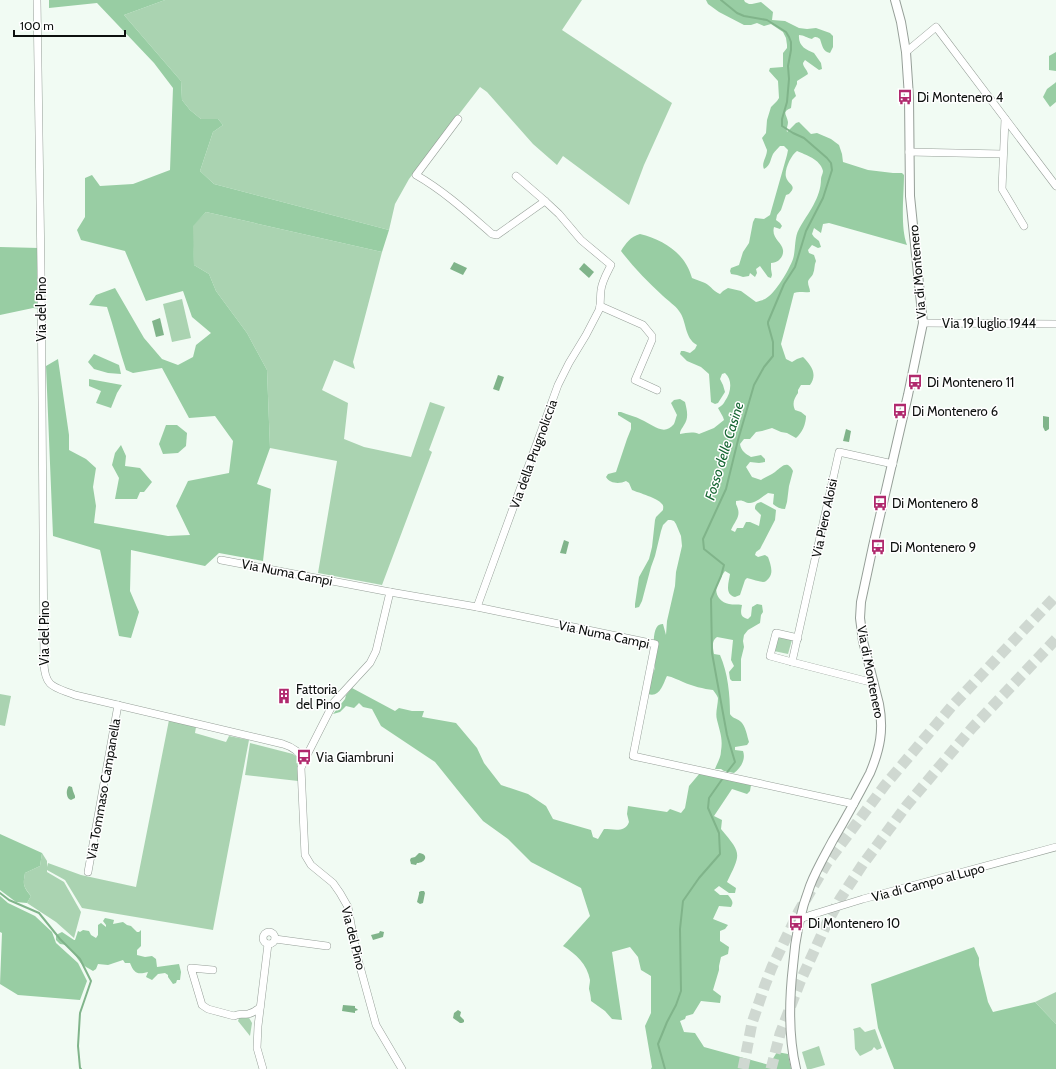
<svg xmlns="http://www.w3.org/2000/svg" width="1056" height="1069" font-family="Cabin,sans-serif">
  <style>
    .green { fill: #aad3b1 }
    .forest { fill: #98cda3 }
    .water { fill: #80b48a }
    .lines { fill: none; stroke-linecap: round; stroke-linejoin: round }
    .stream { stroke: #80b48a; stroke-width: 2 }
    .trunk-tunnel { stroke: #cfd8d1; stroke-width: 11; stroke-dasharray: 11 5.5; stroke-linecap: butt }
    .minor-casing { stroke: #969f98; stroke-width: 8 }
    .tertiary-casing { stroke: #969f98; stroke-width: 10 }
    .minor { stroke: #fff; stroke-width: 7 }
    .tertiary { stroke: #fff; stroke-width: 8 }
    .labels { text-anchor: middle; stroke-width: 3; stroke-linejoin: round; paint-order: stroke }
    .poi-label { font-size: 13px; fill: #0d100e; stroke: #fff; text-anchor: start }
    .street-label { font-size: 13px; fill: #0d100e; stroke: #fff }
    .water-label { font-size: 14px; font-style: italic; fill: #166632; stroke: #fff }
  </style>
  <rect width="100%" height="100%" fill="#f1fbf3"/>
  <g class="green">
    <path d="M165 0H582L562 30 672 103 644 165 629 205 563 156 557 165 533 144 487 92 480 87 409 179 395 204 389 230 214 184 200 171 213 132 223 125 218 119H201L190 110 182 100 181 81 124 15Z"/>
    <path d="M206 212 382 252 353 362 355 369 334 360 322 390 348 403 344 439 364 447 411 457 430 402 445 407 429 450 432 452 382 585 318 573 337 461 270 448 267 370 247 333 216 291 209 274 194 265 192 226Z"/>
    <path d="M182 299 191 338 172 342 163 304Z"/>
    <path d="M777 637 792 640 788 654 774 651Z"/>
    <path d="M0 694 11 696 5 726 0 725Z"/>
    <path d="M169 720 196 727 195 733 226 742 229 736 249 740 213 930 82 908 65 880 47 870V872L64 882 81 912 74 938 56 922 27 903 31 896C23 886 23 885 25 873L40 866 42 853 47 861V867L48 863 81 875 136 887Z"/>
    <path d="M250 743 293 754 297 757 299 764 298 781 245 775Z"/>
    <path d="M1056 992V1024L1035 1002Z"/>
    <path d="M240 1016H248L252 1023 250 1036 238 1021Z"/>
    <path d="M860 1027 865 1032 875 1029 882 1048 877 1050 874 1047 872 1050 860 1056 855 1049 854 1031 853 1029Z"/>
    <path d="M819 1046 825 1065 811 1069H807L802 1052Z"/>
  </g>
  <g class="forest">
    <path d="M49 0H165L124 15 181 81 182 100 190 110 201 119H218L223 125 213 132 200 171 214 184 389 230 382 252 206 212 193 226 194 265 209 274 216 291 247 333 267 370 270 448 257 484 271 489 263 561 219 553 205 566 131 550 130 591 139 612 131 638 119 636 100 550 53 536 46 366 58 359 69 435V450L86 459 96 468 93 487 96 506 94 523 168 536 190 535 176 506 188 481 229 473 233 441 215 416 189 418 162 368 133 373 126 370C119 349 114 328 107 307L89 305 96 295 115 288 144 338 162 359 178 365 193 357 196 345 211 333 192 317 183 291 146 301 125 251 81 240 77 230 85 217V178L92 175 100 186 133 184 170 170 173 88 154 63 97 3 49 8Z"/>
    <path d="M706 0H744L745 2 749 4H752L761 2 773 12 772 20 785 21 799 28 807 29 816 28 830 33 833 36V47L830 53C823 52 822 45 820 39 817 37 815 36 812 39 807 38 804 35 799 35 798 46 806 50 814 53L821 63 822 69 819 70 805 60 803 63C803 67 807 69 808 74L805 76 797 81V84L794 90 796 96 792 100 791 108C781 112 787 115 788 122 788 126 786 128 787 132L796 123 799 122 811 134 817 133 831 139 839 145 842 154 843 162 868 170 893 173H902L904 175C904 195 900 227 907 245L829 223 823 224 821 233 814 228 812 234 814 237 819 241 821 247 818 248 812 245 808 250 809 253 814 255 816 261C814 265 815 269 813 274 812 277 808 279 808 282 808 286 810 288 810 292 804 293 799 291 794 293L781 344 786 359 792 362 797 359 803 357C811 365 818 374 810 385H801L798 390V393C794 399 792 403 795 410L801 412 806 416C806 424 802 433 796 438L787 433 781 432 772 428 762 431 756 432 750 439H744L740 444C741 451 746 454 751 457L761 455 765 459V462L759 463 750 462 746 467 752 477 761 480C765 477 771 475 775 472 783 466 787 460 793 471L789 486 787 502 785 509C781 509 776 507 773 504L774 494 768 493C763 496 756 503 750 503 744 503 744 499 736 501V504C742 516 736 519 731 530L735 532 737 528H743L746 522H750L759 526 761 515 755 509C755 505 756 503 761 502L776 510 775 520 760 549 756 552 755 555 758 557 765 555 768 557C770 563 774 572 769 578 767 580 766 582 763 582 761 582 751 579 747 578L745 580 740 595 735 597C724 594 729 582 730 574L725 571C722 575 719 580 717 585 714 594 720 602 729 604 733 605 738 604 742 605 741 611 739 617 748 619L751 616 752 607 757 604 762 605 763 612 761 615 760 623 748 630 744 635 743 641 744 647 741 659V681H732L730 679 729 672 734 666 731 660 733 640 717 637C711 641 713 648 714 654L720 655C728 673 730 695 730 714 732 718 736 718 740 721 746 726 747 736 749 742L747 745 735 747V750L743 751C746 759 741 768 734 773L724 771 721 769H715C717 763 721 758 721 751 723 739 720 732 717 720 715 713 718 705 718 698 717 695 715 693 713 690 704 689 692 686 683 682 678 680 673 677 667 676 663 684 660 698 648 694 649 688 651 682 652 676 653 672 655 670 655 666 655 657 649 623 663 624L666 635 667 621 675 586 676 572 682 546 681 536 676 524 674 521 671 520H668L663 525 661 531 655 556 651 567 642 601 639 607 635 608V604L639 577 649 559 652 547 655 520 656 517 663 510C663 508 664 506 662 504 658 498 639 493 632 490L629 483 626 481C620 484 610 484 606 477L608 474 616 472 627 439 631 429V423L618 415V412H621C628 415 635 416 642 420 652 424 664 437 674 424 675 422 676 417 677 415L671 403 674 400 680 399 685 402C687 410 689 418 684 425 682 429 680 430 680 434 686 433 693 431 699 434L714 428 724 420 723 417 718 408C721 406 724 404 725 401 731 393 733 380 725 373L722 374 720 379 723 385 725 392 718 403 715 404 711 402 709 374 701 367 687 361 680 354 681 351H684L690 353 695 349 697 345C684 338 687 321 679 311 675 305 668 301 663 296 648 282 633 267 621 251 626 243 630 237 640 234 664 240 685 253 692 278 696 280 701 281 705 283 711 286 714 292 720 294L723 291 728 288 741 291 756 302C759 301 763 300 765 299 775 294 789 270 793 259 796 249 794 238 799 229 808 213 821 198 821 179 821 176 823 174 823 171 820 159 806 155 797 151 791 155 784 170 786 177 788 185 798 185 789 194L786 195 781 210 777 215 776 220 780 223 782 226 780 229 774 227C771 238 782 242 783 250 784 257 778 263 771 263V269L772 275 771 278 768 277 760 266 756 269 757 273 755 277 750 273 749 276 743 277 737 275 731 274 730 271 731 268 739 265 743 252 749 243 753 222 755 218 764 219 770 215 787 155 788 150 784 146H780C778 148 775 151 773 154 770 160 771 165 764 169 761 163 767 157 767 150L762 138 766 133 767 120 771 107 777 101 779 98 778 81 769 71 770 68 783 67V53L787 48V45L786 38 783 32 771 24 764 26 757 23 751 25H744L719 12 708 4Z"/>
    <path d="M1056 52V71L1049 70V56Z"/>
    <path d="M1056 82V102L1050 107 1043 97 1047 89 1055 83Z"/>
    <path d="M0 247 39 248 41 309 33 308 0 315Z"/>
    <path d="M94 354 119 365 121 374 108 373 94 369 88 362Z"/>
    <path d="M89 379 122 385 117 393 111 408 96 403 101 391 89 386Z"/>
    <path d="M166 425H177L187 433 186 446 178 453 163 454 159 444Z"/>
    <path d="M121 445 126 456 125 466 140 468 152 482 144 492H140L137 499H115L119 478 112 465 115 453Z"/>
    <path d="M352 688 395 711 399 708 412 711H424L422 717 456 723 477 748 484 763 501 785 528 794 546 806 553 819 591 830 593 837 598 839 604 829C614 829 625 833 629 822L627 814 628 806 667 812 670 809 681 813 685 808 689 786 700 773 751 785 750 791 747 794 732 789 714 816 722 820 721 829C742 854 741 853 727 882L736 888 735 893H729L719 886 714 890 720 895H728C732 900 734 902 731 907L719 906 713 919 728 925 725 929 720 931V941L729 947 728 954 721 957 719 966V970L713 990 721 996 720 1003 701 1001 693 1014 686 1016 685 1019 680 1021 684 1032 695 1033 704 1047 769 1065 777 1052 788 1054 791 1069H651L652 1067 645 1026 651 1013V976L641 970 638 957 630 947 612 952 622 1020 612 1019 605 1011 591 1001C591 997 590 993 589 989 589 986 590 983 590 980 587 964 576 954 563 946L590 916 581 888 531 862 508 839 483 821 464 798 435 762 381 726 372 709 363 707 359 703 354 708 346 706 340 712 333 714 345 699 346 695Z"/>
    <path d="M0 834 42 853 40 866 25 873C23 885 23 886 31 896L27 903 16 902 0 890Z"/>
    <path d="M0 896 8 903 35 916 52 932 56 943 78 963 87 981 80 1000 18 995 0 984 2 933 0 932Z"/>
    <path d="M105 918 110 919 114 920 113 924 123 922 127 925 131 926 137 932H139L141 930V946L137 950V955L145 957 152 956 156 959 157 967 179 964 181 972 180 980H177L176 983 173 984 168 977V975L165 973 158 974 152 980 146 977 148 972C137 975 134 973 130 963H125L123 960 108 965 98 964 96 969 93 971C89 968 83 966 80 962 74 954 70 944 60 944L56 940V936L58 934 62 932 74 940H75L78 931 80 932 83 930 89 931 91 935 96 938 98 935V925L101 923 106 927V925L103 921Z"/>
    <path d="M974 947 979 958V965L988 1002 993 1012 1035 1002 1056 1024V1069H894L878 1028 871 984Z"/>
  </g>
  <g class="water">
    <path d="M454 262 467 268 463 275 450 269Z"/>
    <path d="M584 263 594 272 589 278 579 269Z"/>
    <path d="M160 318 164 335 156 337 152 321Z"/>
    <path d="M498 375 504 377 499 391 493 389Z"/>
    <path d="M1043 416 1049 417V429L1046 431H1045L1043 427Z"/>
    <path d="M846 429 851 431 849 442 843 441Z"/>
    <path d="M564 540 569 542 566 554 560 553Z"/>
    <path d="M69 786 72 787 73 791 75 796V798L71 800 69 799C66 796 66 789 69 786Z"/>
    <path d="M419 853C429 854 426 863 417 863L416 865 411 864 410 860 411 858 415 857Z"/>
    <path d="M421 891H424L425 893 423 903 420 904 417 902 419 894V892Z"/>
    <path d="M380 931 384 932 383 937 373 940 371 935 379 933Z"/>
    <path d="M343 1005 355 1006V1008L357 1009 358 1010 355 1011V1013L342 1011Z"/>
    <path d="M458 1010 461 1012 460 1016 464 1020V1022L462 1023H460L453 1018 454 1013Z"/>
  </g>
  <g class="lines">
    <g class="stream">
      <path d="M721 0 737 13 744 16 767 20 786 32 789 37 791 42V50L788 66 789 79 787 102 782 119V126L793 133 804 138 827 158 831 163 832 170 823 198 806 231 795 267 784 284 768 322V324L773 342V356L764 367 754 385 738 440 726 489 703 539 704 549 724 565 721 576 711 599 712 653 727 735 735 762 725 775"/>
      <path d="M0 893 9 900 39 913 60 939 80 959 91 981 80 1013 78 1046 80 1068 81 1069"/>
      <path d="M665 1069 658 1044 667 1022 676 1005 681 991 680 929 683 901 699 878 720 854 719 833 708 808 709 798 723 778"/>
    </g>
    <g class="trunk-tunnel">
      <path d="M743 1069 752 1023 765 985 772 967 799 911 827 863 885 785 952 706 1056 596"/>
      <path d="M771 1069 780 1034 800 982 826 925 840 899 863 864 907 805 972 728 1056 639"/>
    </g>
    <g class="minor-casing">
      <g id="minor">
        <path d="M37 0 41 269 44 664C45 688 55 687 75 695L283 744C293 747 300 752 304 761L301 768 305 855 311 865 333 883 340 893 348 907 356 952 376 1025 402 1069"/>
        <path d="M906 52 936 27 1056 186"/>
        <path d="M458 119 416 175C444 191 468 213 492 234L497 235 545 201 559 214 581 240 611 265C607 273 602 281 601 290 600 297 601 304 599 310L586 335 569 363 558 385 477 607"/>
        <path d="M1005 119 1002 189 1024 226"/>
        <path d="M909 152 1003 154"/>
        <path d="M516 176 545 201"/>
        <path d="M600 306 643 325 652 336V340L635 380 657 390"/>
        <path d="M923 323 1056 324"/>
        <path d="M221 560 390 592 477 607 655 644 633 756 854 804"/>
        <path d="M792 662 770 656 776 633 798 638"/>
        <path d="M874 683 792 662 839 452 893 464"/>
        <path d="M304 761 334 702 370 663 376 651 390 592"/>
        <path d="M88 872 118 705"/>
        <path d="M800 919 811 915 863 899 1056 847"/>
        <circle cx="269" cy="938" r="6"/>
        <path d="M275 939 327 946"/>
        <path d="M213 970 191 968 202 1005 208 1009 234 1016C241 1013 241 1015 248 1014 253 1013 257 1010 260 1007"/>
        <path d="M263 1069 257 1048 258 1026 268 944"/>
      </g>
    </g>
    <g class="tertiary-casing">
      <path id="tertiary" d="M796 1069C788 1035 789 1001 793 966 795 939 800 912 810 886 816 870 825 855 833 840 846 818 858 796 870 773 880 749 884 730 879 704L863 641 860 618 861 602 873 546 908 395 923 323 910 196 909 97 906 52 901 22 895 0"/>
    </g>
    <use href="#minor" class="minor"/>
    <use href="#tertiary" class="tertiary"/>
  </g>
  <defs>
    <g id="bus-bare" transform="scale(1.2)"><path d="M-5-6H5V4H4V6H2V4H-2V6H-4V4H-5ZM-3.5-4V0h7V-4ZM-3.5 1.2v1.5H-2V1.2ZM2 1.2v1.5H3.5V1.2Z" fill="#b0296d" stroke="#fff" stroke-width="2.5" paint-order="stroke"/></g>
    <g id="building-bare" transform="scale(1.2)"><path d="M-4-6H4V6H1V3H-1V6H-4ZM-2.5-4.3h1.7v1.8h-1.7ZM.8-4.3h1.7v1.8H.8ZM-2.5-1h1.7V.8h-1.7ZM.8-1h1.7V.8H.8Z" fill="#b0296d" stroke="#fff" stroke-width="2.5" paint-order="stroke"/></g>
  </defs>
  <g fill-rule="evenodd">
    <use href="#bus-bare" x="905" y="97"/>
    <use href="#bus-bare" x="915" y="382"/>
    <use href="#bus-bare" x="900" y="411"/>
    <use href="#bus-bare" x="880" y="503"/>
    <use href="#bus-bare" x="878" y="547"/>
    <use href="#building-bare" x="284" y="696"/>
    <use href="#bus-bare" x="304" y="757"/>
    <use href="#bus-bare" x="796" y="923"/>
  </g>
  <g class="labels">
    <g class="poi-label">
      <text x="917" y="102">Di Montenero 4</text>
      <text x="927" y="387">Di Montenero 11</text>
      <text x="912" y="416">Di Montenero 6</text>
      <text x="892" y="508">Di Montenero 8</text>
      <text x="890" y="552">Di Montenero 9</text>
      <text x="296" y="694">Fattoria<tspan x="296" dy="15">del Pino</tspan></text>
      <text x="316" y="762">Via Giambruni</text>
      <text x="808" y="928">Di Montenero 10</text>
    </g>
    <g class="street-label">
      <text transform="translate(917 272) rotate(-95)" y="5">Via di Montenero</text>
      <text transform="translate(41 309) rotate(-90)" y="5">Via del Pino</text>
      <text x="989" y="328">Via 19 luglio 1944</text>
      <text transform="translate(533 454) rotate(-70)" y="5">Via della Prugnoliccia</text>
      <text transform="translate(824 518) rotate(-78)" y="5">Via Piero Aloisi</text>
      <text transform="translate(287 572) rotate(11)" y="5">Via Numa Campi</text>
      <text transform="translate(44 633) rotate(-90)" y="5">Via del Pino</text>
      <text transform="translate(604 634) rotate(12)" y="5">Via Numa Campi</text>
      <text transform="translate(871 672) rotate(79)" y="5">Via di Montenero</text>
      <text transform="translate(103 789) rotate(-80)" y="5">Via Tommaso Campanella</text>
      <text transform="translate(928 882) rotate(-15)" y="5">Via di Campo al Lupo</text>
      <text transform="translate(354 938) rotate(76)" y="5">Via del Pino</text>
    </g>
    <g class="water-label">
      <text transform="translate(724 451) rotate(-73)" y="5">Fosso delle Casine</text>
    </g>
  </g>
  <path d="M14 30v6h111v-6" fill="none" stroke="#0d100e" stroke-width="2"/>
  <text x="20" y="30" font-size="12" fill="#0d100e" stroke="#ffffff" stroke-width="3" paint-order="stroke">100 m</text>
</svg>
